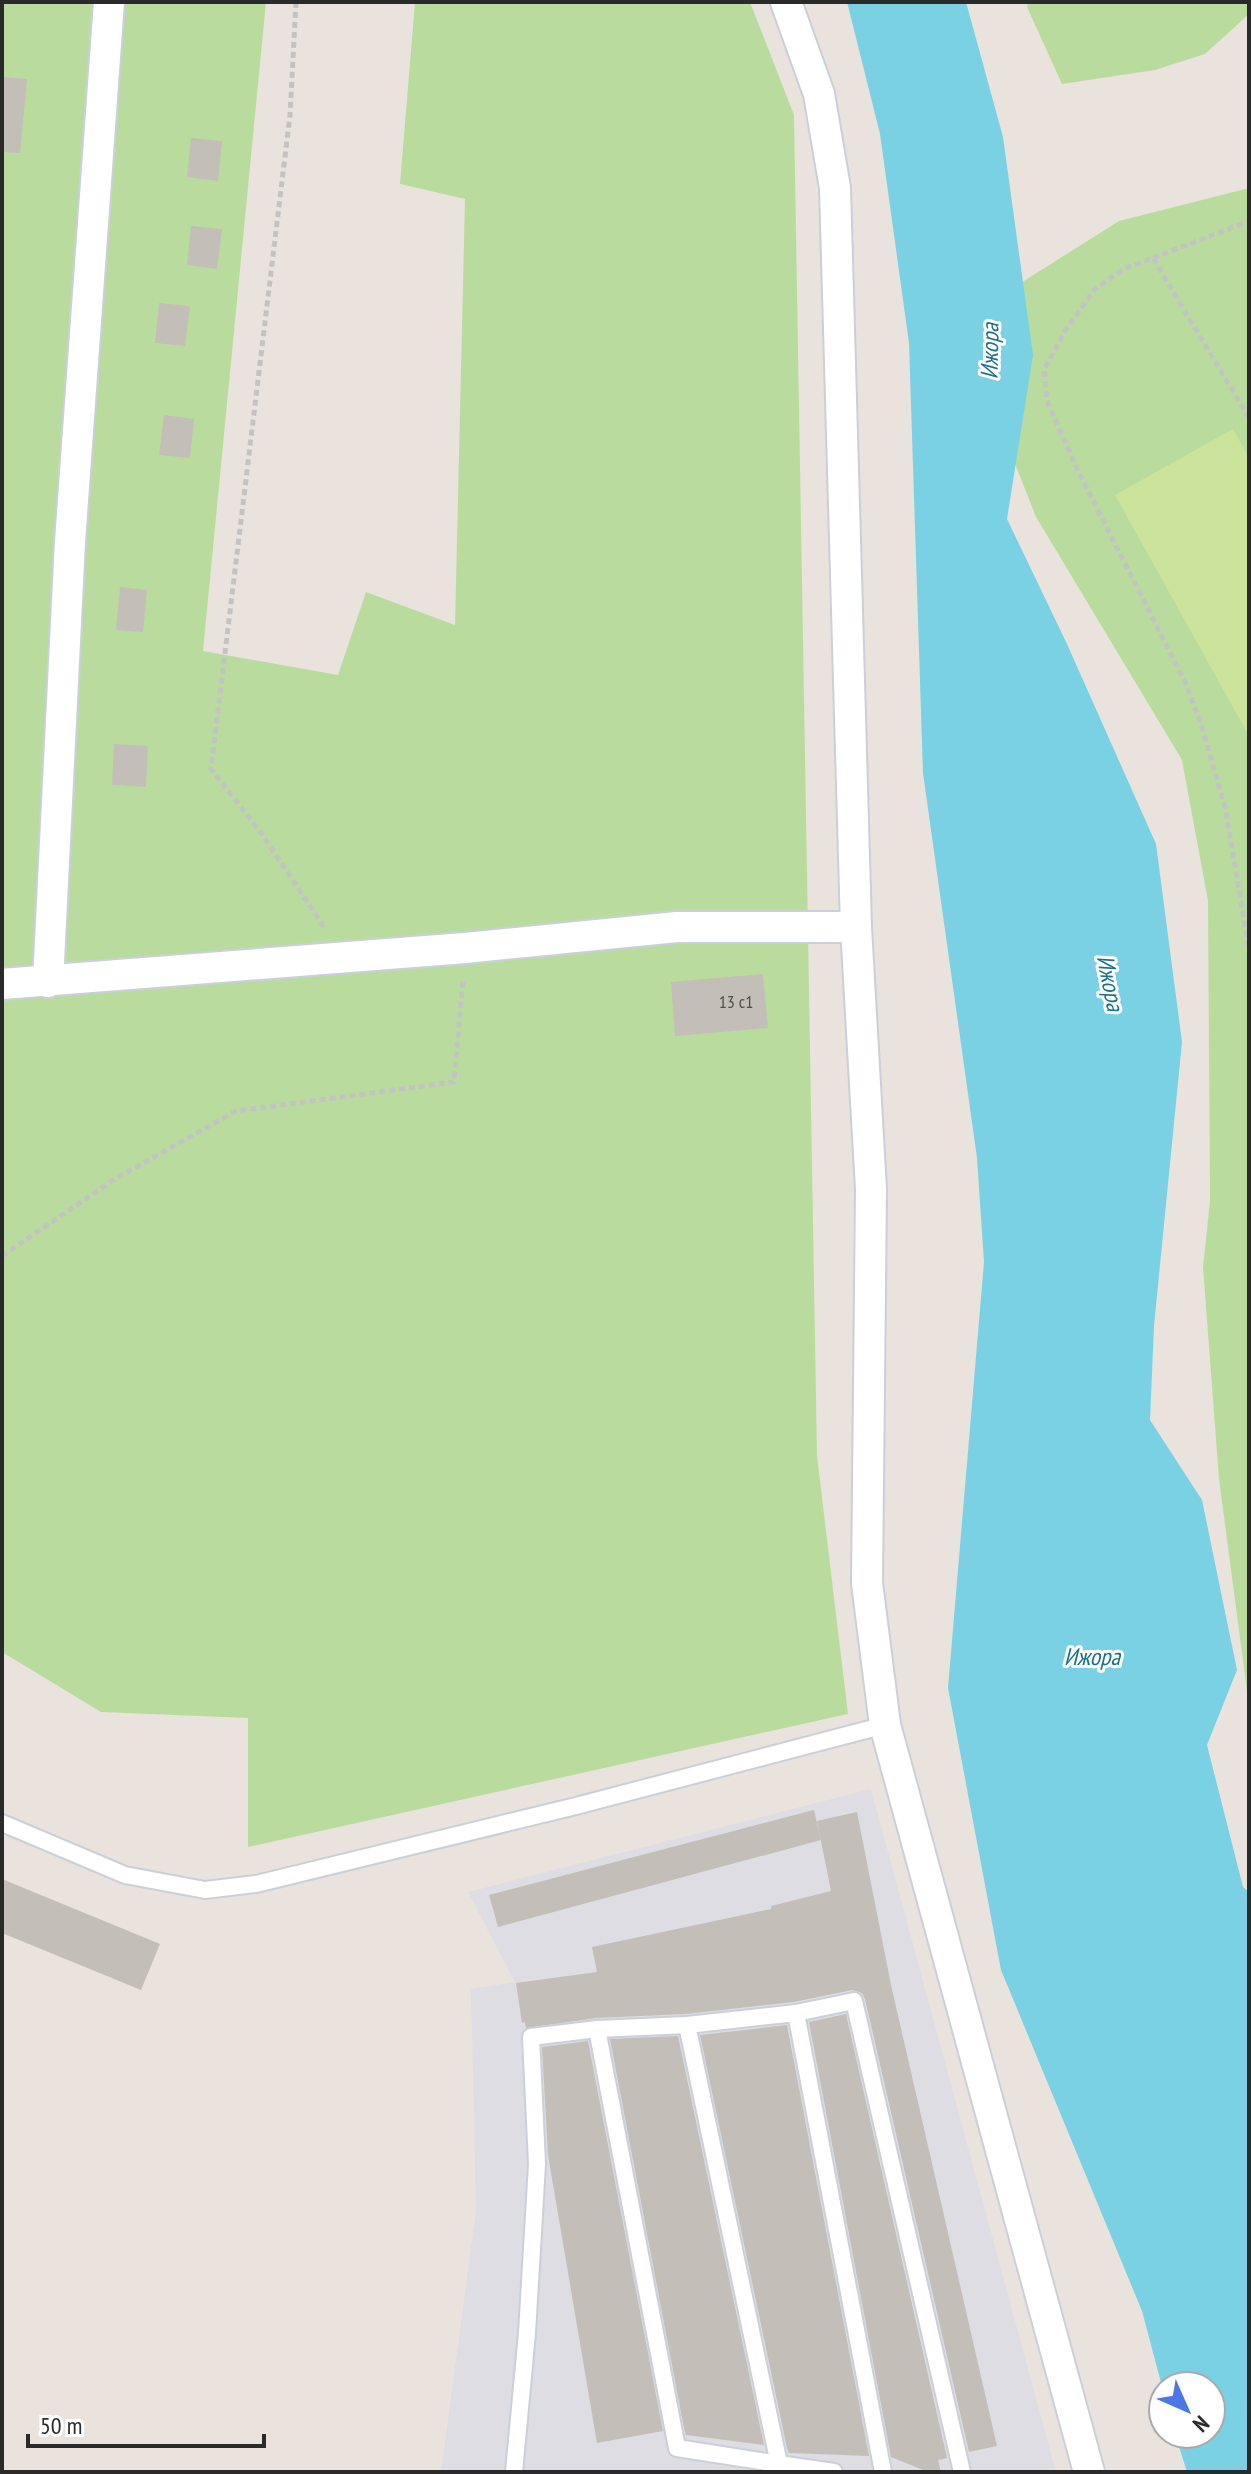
<svg xmlns="http://www.w3.org/2000/svg" width="1251" height="2474" font-family="'PT Sans Narrow',sans-serif">
  <style>
    .industrial { fill: #dedde4 }
    .green { fill: #b9dc9e }
    .pitch { fill: #cbe39b }
    .water { fill: #79d1e3 }
    .building { fill: #c3beb8 }
    .lines { fill: none; stroke-linecap: round; stroke-linejoin: round }
    .service-casing { stroke: #cbcfda; stroke-width: 20 }
    .minor-casing { stroke: #cbcfda; stroke-width: 34 }
    .path { stroke: #c3c3c3; stroke-width: 5; stroke-dasharray: 6 4; stroke-linecap: butt }
    .service { stroke: #fff; stroke-width: 16 }
    .minor { stroke: #fff; stroke-width: 30 }
    .labels { text-anchor: middle; stroke-width: 6; stroke-linejoin: round; paint-order: stroke }
    .number-label { font-size: 18px; fill: #504f4e }
    .water-label { font-size: 24px; font-style: italic; fill: #19718e; stroke: #fff }
  </style>
  <rect width="100%" height="100%" fill="#eae3dd"/>
  <path class="industrial" d="M871 1789 1056 2472H441L476 2211 471 1989 515 1982 468 1892Z"/>
  <g class="green">
    <path d="M2 2H266L203 651 338 675 366 592 455 625 465 199 400 184 415 2H750L794 115 817 1456 848 1714 248 1847V1718L101 1712 2 1652Z"/>
    <path d="M1028 2H1249V14L1205 54 1155 70 1062 84 1027 7Z"/>
    <path d="M1249 188V1706L1219 1479 1203 1267 1210 1201 1208 901 1182 760 1036 517 959 322 1119 221Z"/>
  </g>
  <path class="pitch" d="M1233 429 1249 458V736L1115 495Z"/>
  <path class="water" d="M847 2H966L1003 137 1033 355 1007 519 1067 644 1156 844 1182 1042 1154 1326 1150 1420 1202 1500 1237 1670 1207 1745 1243 1887 1249 1892V2472H1187L1175 2434H1211V2386H1163V2390L1142 2311 1001 1970 948 1688 984 1262 977 1158 923 773 909 343 880 134Z"/>
  <g class="building">
    <path d="M2 77 27 79 20 153 2 152Z"/>
    <path d="M191 138 222 141 218 181 187 177Z"/>
    <path d="M191 226 222 229 217 269 187 265Z"/>
    <path d="M159 303 190 306 185 346 155 343Z"/>
    <path d="M164 415 194 419 190 458 159 455Z"/>
    <path d="M120 587 147 590 143 632 116 630Z"/>
    <path d="M114 744 148 746 146 787 112 785Z"/>
    <path d="M763 974 768 1028 675 1036 671 982Z"/>
    <path d="M814 1810 821 1840 498 1927 489 1895Z"/>
    <path d="M857 1812 891 1985 997 2446 969 2452 865 1999 862 1993 852 1990 794 2002 686 2014 596 2018 526 2028 525 2022 522 2023 516 1983 597 1972 592 1947 771 1909V1906L831 1891 817 1821Z"/>
    <path d="M2 1879 160 1944 141 1990 2 1933Z"/>
    <path d="M846 2014 947 2458 938 2460 941 2472H928L891 2457 809 2022Z"/>
    <path d="M787 2025 869 2456 789 2453 787 2448 700 2035Z"/>
    <path d="M678 2036 764 2445 686 2435 684 2428 610 2039Z"/>
    <path d="M588 2041 663 2431 597 2443 548 2155 542 2047Z"/>
  </g>
  <g class="lines">
    <g class="service-casing">
      <g id="service">
        <path d="M2 1823 125 1875 205 1890 256 1884 576 1806 885 1725"/>
        <path d="M796 2013 854 2001 962 2472"/>
        <path d="M597 2029 687 2025"/>
        <path d="M779 2464 834 2472"/>
        <path d="M514 2472 527 2333 537 2164 531 2037 597 2029 677 2448 779 2464 687 2025 796 2013 883 2472"/>
      </g>
    </g>
    <g class="minor-casing">
      <g id="minor">
        <path d="M786 2 819 94 835 188 856 927 871 1189 867 1583 885 1725 1089 2472"/>
        <path d="M48 982 70 542 109 2"/>
        <path d="M2 984 465 948 677 927H856"/>
      </g>
    </g>
    <g class="path">
      <path d="M296 2 290 115 211 769 259 830 326 930"/>
      <path d="M1153 258 1249 221"/>
      <path d="M1249 418 1153 258 1125 268 1094 290 1065 331 1044 370 1047 401 1077 469 1185 682 1200 721 1225 807 1249 949"/>
      <path d="M2 1256 115 1179 236 1111 454 1082 463 978"/>
    </g>
    <use href="#service" class="service"/>
    <use href="#minor" class="minor"/>
  </g>
  <g class="labels">
    <g class="number-label">
      <text x="736" y="1008">13 с1</text>
    </g>
    <g class="water-label">
      <text transform="translate(990 351) rotate(-89)" y="8">Ижора</text>
      <text transform="translate(1110 983) rotate(79)" y="8">Ижора</text>
      <text x="1092" y="1665">Ижора</text>
    </g>
  </g>
  <rect width="1251" height="2474" fill="none" stroke="#2a2a2a" stroke-width="8"/>
  <g transform="translate(1187 2410) rotate(135)"><circle r="38" fill="#ffffff" stroke="#aaaaaa" stroke-width="2"/>
  <path d="M0-6L14 30L0 20L-14 30Z" fill="#4b77e9"/>
  <text y="-12" font-size="22" font-weight="bold" text-anchor="middle" fill="#2a2a2a">N</text>
  </g>
  <path d="M28 2434v12h236v-12" fill="none" stroke="#2a2a2a" stroke-width="4"/>
  <text x="40" y="2434" font-size="24" fill="#2a2a2a" stroke="#ffffff" stroke-width="6" paint-order="stroke">50 m</text>
</svg>
